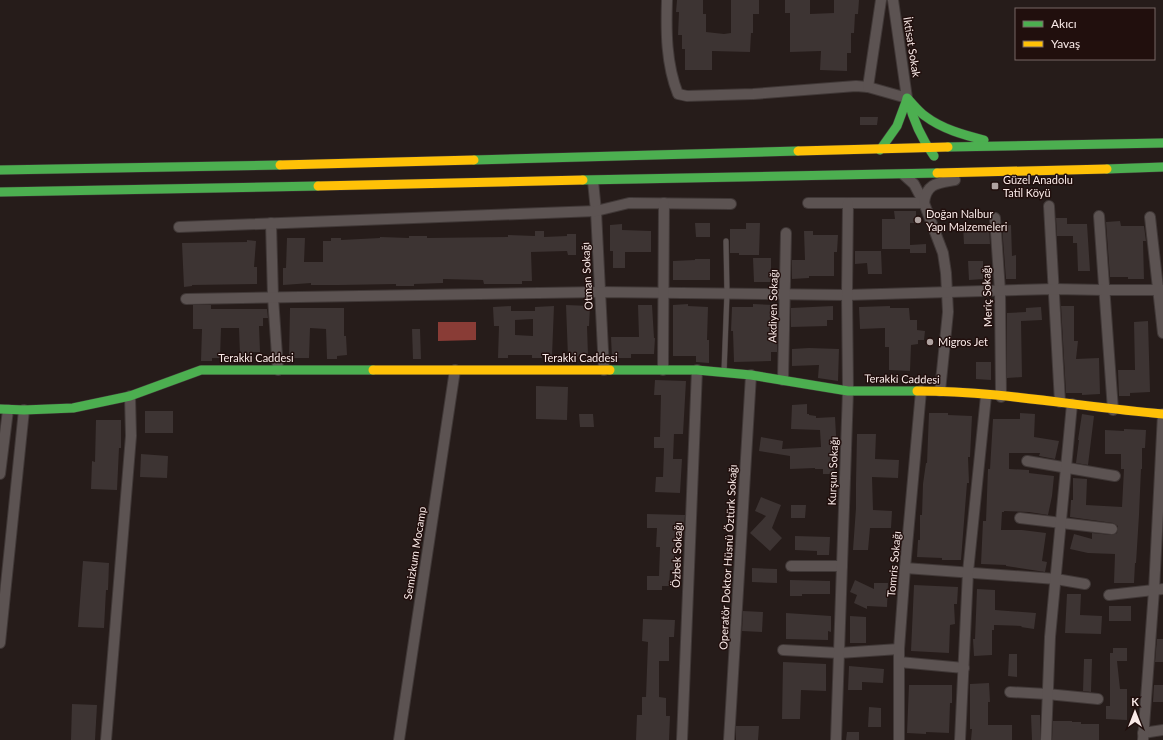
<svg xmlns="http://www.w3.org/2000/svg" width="1163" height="740" font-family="Lato,sans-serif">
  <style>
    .water { fill: #893c36 }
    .building { fill: #3d3433; fill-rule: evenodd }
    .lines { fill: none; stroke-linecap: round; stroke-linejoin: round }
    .lane-casing { stroke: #403837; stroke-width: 6 }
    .street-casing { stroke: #403837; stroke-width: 12 }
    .fast-casing { stroke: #403837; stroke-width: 10 }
    .slow-casing { stroke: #403837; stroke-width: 10 }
    .lane { stroke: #5c5352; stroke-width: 5 }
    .street { stroke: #5c5352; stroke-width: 10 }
    .fast { stroke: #4caf50; stroke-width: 9 }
    .slow { stroke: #ffc107; stroke-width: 9 }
    .poi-dot { fill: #afa2a0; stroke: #210f0d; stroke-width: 1.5 }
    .labels { text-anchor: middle; stroke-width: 3; stroke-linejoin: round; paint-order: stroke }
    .street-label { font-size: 11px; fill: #f9eae8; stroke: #210f0d }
    .poi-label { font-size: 11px; fill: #f9eae8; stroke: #210f0d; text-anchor: start }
  </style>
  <rect width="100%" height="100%" fill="#261c1a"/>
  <path class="water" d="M438 322H476V340L438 341Z"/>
  <g class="building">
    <path d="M677 0H703V14H706V32L724 34 731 33V0H759V14H753V33H751L750 52 712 51V70H685V49H682V35H678L679 12H676Z"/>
    <path d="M785 0H810V14L834 13V0H859L858 14H855L854 33H851V53H847V71L820 70 821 51 790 52V13H785Z"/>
    <path d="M860 117H878L877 125H860Z"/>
    <path d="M894 211H916V223H910V249H882V219H895Z"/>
    <path d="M1056 218H1067V224H1087L1090 271H1078L1077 243H1073V236H1057Z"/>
    <path d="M1120 221 1121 226H1144L1146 241H1143L1144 279H1128V277H1110L1106 222Z"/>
    <path d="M695 223H710V237H696Z"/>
    <path d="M746 223H760L759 255H739V253H730V229H746Z"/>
    <path d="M622 224V230L651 231V252H625V268H613V251H610V225Z"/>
    <path d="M983 225V226H989L990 244H964L963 226Z"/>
    <path d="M1011 225 1012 256 1016 255V279H1006L1002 226Z"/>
    <path d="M535 231H544V237L567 236V234H576V255H568L567 251 531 252 532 281H522V284H484L483 280 443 279V283L414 284V286H396V284L339 285H311V283L283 285V268H286L287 238H305L304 262H323V241H331V238H341V240L380 238V237L409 238V236H427V238L508 237V235L535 236Z"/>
    <path d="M804 231H813V235H838L837 252H834V276H809V278L792 279V260H805Z"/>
    <path d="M247 240 256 241 254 267H257V284L192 285V286L184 287 182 243 247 242Z"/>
    <path d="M926 244V253H910V245Z"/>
    <path d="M855 251H881L882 274H868L867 263 855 264Z"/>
    <path d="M753 258H771V282H754Z"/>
    <path d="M695 259H710V280H673V261L695 260Z"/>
    <path d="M968 261H983V279L969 280Z"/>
    <path d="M688 304V306L708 307 707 340H709V363L696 362V356H673V305Z"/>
    <path d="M753 304 775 305 774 342H777V352H771V361L734 362 733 331H731L732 307H753Z"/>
    <path d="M193 305H211V309H267L268 318H263V326H259L260 352H249L250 355H240L239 328H221L220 358H212V361H201L202 329H193Z"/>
    <path d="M566 305 590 306 589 326H587L588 356 568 357Z"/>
    <path d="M638 305H652L654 338H655L654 354H631V358H612L611 337H639Z"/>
    <path d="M511 306V311H535V307L554 306 552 356 542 355V358H532V355H508V358H498L499 326H494L493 307ZM533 319V336L515 335V320Z"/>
    <path d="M833 306V320H827V326L791 327V308Z"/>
    <path d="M890 306V308H909L910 320H917V330L925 331 924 340H918V344L911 345 910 371 889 370V347H885V328L860 329 859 307Z"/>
    <path d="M1061 306H1074V341H1078L1076 359 1099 358 1100 394 1082 395V393H1066Z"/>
    <path d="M1041 307 1042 320 1021 321 1022 377 1007 378V313L1026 312V308Z"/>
    <path d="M290 308H344V336H346L347 355 337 356V359H327L326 329 310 328 309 358H289Z"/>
    <path d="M1148 321 1150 392 1130 393V396H1119L1118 370H1135L1134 322Z"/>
    <path d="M412 329H420L421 359H413Z"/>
    <path d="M809 348 839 349 838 381 818 378 819 365 792 366V349Z"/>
    <path d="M976 362H991V380L976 379Z"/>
    <path d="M655 380 686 381 683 434H674L673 459H682L680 493 655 492 656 477H663L664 448H654V437H660L661 395H654Z"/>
    <path d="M536 386 568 387 567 420 536 419Z"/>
    <path d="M807 404V414H809V415L816 416V418L835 417 836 435 834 474H823V469H815V468L790 469V456L759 451 761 437 783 441 782 449 821 447 820 430 791 429 792 405Z"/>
    <rect x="145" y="411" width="28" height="22"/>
    <path d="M929 413H948V415L972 416 970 457H968L969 483H967L961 560H942V558L917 557 918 540H920V515H922L923 484 926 463H927Z"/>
    <path d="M1020 413 1035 414 1034 437 1059 441 1055 459 1039 456 1040 453H1009V469L1029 470V473L1054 476 1052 496 1048 515 1029 512 1004 511V512H1002L1001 530H1022L1046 533 1042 561 1047 562 1045 572 1006 566V565L981 564 983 521H986L988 469H990L993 419H1020Z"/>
    <path d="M579 414H593L594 427H580Z"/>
    <path d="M1082 414 1094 416 1088 465 1076 463 1079 440H1078Z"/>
    <path d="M96 420H121V448H119L117 490 91 489 92 461 95 462Z"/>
    <path d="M1124 429 1146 430 1145 448H1142V469H1141L1139 515 1136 563H1135L1134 583H1114L1115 554 1088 553 1070 549 1074 534 1092 539V533L1112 535 1117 533 1118 526 1113 523 1070 517 1071 500H1073V478L1087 479 1086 505 1122 507 1124 469H1121V454H1105V430L1124 431Z"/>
    <path d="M857 434H876L875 459 899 460 898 478 872 477 873 510 892 511 891 528H870L868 550H853L856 508V483Z"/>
    <path d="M141 454 168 456 167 478 140 477Z"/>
    <path d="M761 497 781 505 772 528 782 538 770 551 750 533 766 516 755 511Z"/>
    <path d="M791 505H806L805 518H791Z"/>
    <path d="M647 514 685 515 684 529H680L679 547H677L676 570H670L669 586H662V590H647V576H659L660 547H656L657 528H647Z"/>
    <path d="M795 536 830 537 829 555H817V551L795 550Z"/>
    <path d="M83 561 109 563 108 590H106L104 628 78 627Z"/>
    <path d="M752 568 777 569V583L752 582Z"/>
    <path d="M790 580 830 581V594H802V596H790Z"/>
    <path d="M855 580 874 589V583H888L887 607 867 606V609L854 603 857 595 850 592Z"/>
    <path d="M914 585 958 587 957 604H954L955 624 950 625 949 653 911 651Z"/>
    <path d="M977 589 995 590V610L1036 613 1034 629 1021 627 1022 626 994 625V630H992V655L974 656 973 639H975Z"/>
    <path d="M1067 594H1081L1080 615 1102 616 1101 634 1065 633Z"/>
    <rect x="1109" y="606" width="22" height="15"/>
    <path d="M743 611 763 612 762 632 742 631Z"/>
    <path d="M786 613 831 616V632L828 631V640L786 639Z"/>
    <path d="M850 616 866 617V643H850Z"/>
    <path d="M643 619 675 620 674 637H669V661H659V697L666 698V716H670L669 740H636L637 715H642V697H646L648 642 642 641Z"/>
    <path d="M1157 639H1163V662H1155Z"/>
    <path d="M1113 648H1127V661H1117L1120 689H1127V720L1106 719V706H1110V653H1113Z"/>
    <path d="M1009 654H1017V677L1008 676Z"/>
    <path d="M1084 659H1092L1091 692 1083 691Z"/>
    <path d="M783 662 826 664V691L801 690 800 719H782Z"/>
    <path d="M849 666 884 669 883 683 862 682V690H848Z"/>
    <path d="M989 683 990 702H988V725H1012V740H971L972 729H970V684Z"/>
    <path d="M909 685H952V703H950L949 733 926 732V734L907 733Z"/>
    <path d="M1154 685H1163V702H1153Z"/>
    <path d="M72 704 97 705 95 740H71Z"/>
    <path d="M869 707 881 708V727H868Z"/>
    <path d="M1031 715H1040V740H1032Z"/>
    <path d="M1053 721H1072V722H1081V724H1099V740H1052Z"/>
    <path d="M736 726H759L758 740H736Z"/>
    <path d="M847 732H859V740H846Z"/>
  </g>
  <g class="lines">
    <g class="lane-casing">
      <path id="lane" d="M724 372 727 293 726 241"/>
    </g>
    <g class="street-casing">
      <g id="street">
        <path d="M667 0C666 31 666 64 678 94L687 96 753 94 856 86 868 87 907 98 893 0"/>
        <path d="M868 87 881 0"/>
        <path d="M904 175 914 184 924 203 943 253 946 273 948 312 940 391"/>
        <path d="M593 181 596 211 604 370"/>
        <path d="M808 203H924"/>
        <path d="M924 203C926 183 938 183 955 180"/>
        <path d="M1049 206 1060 402"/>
        <path d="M1099 216 1113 410"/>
        <path d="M1150 217 1163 333"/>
        <path d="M995 218 1000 291 1001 397"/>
        <path d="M271 223 273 297 278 370"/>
        <path d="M179 227 596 211 629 203 731 204"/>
        <path d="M186 299 600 292 847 295 1054 289 1104 290H1163"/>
        <path d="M663 370 664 203"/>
        <path d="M783 380 786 233"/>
        <path d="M1027 461 1115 476"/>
        <path d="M0 474 8 410"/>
        <path d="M1020 518 1112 529"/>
        <path d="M791 566H842"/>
        <path d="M905 568 1056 579 1085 584"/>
        <path d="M1109 595 1163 589"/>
        <path d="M0 643 24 410"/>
        <path d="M783 650 839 653 899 649"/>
        <path d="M899 662 964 668"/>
        <path d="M1010 692 1047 694 1098 699"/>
        <path d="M1143 733 1163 730"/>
        <path d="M106 740 131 436 130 396"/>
        <path d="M399 740 455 370"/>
        <path d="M682 740 697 370"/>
        <path d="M729 740 751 375"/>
        <path d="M836 740 848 391 847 295 848 203"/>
        <path d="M899 740V649L905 568 921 391"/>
        <path d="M960 740 968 572 986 396"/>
        <path d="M1046 740 1050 637 1072 404"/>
        <path d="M1143 740 1154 590 1163 414"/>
      </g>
    </g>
    <g class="fast-casing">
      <g id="fast">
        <path d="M907 98C913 104 918 111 925 116 942 129 964 135 984 140"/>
        <path d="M908 99C913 120 921 138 934 156"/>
        <path d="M948 147 1163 143"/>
        <path d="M880 150 897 126 907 99"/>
        <path d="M474 160 798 151"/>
        <path d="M1107 169 1163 167"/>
        <path d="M0 170 280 165"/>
        <path d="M583 180 937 173"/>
        <path d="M0 192 318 186"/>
        <path d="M610 370H697L751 375 848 391H917"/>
        <path d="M0 409 24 410 73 408 130 396 201 370H373"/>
      </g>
    </g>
    <g class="slow-casing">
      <g id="slow">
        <path d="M798 151 948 147"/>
        <path d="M280 165 474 160"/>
        <path d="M937 173 1107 169"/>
        <path d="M318 186 583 180"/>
        <path d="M373 370H610"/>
        <path d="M917 391C1000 391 1081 407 1163 414"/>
      </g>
    </g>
    <use href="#lane" class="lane"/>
    <use href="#street" class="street"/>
    <use href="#fast" class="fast"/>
    <use href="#slow" class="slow"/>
  </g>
  <g class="poi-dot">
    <rect x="991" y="182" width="8" height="8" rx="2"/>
    <circle cx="918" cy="220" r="4"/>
    <circle cx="930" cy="342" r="4"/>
  </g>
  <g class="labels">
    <g class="street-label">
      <text transform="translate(912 47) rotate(81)" y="4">İktisat Sokak</text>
      <text transform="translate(587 276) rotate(-93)" y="4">Otman Sokağı</text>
      <text transform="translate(987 296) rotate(-92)" y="4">Meriç Sokağı</text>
      <text transform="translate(773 306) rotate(-89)" y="4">Akdiyen Sokağı</text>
      <text x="256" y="362">Terakki Caddesi</text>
      <text x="580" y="362">Terakki Caddesi</text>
      <text transform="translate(902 379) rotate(1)" y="4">Terakki Caddesi</text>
      <text transform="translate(833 471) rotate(-88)" y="4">Kurşun Sokağı</text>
      <text transform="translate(415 553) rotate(-81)" y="4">Semizkum Mocamp</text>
      <text transform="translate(677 555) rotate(-88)" y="4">Özbek Sokağı</text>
      <text transform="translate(728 557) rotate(-87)" y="4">Operatör Doktor Hüsnü Öztürk Sokağı</text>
      <text transform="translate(894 564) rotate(-85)" y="4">Tomris Sokağı</text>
    </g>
    <g class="poi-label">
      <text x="1003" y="184">Güzel Anadolu<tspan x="1003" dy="13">Tatil Köyü</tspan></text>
      <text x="926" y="218">Doğan Nalbur<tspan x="926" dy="13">Yapı Malzemeleri</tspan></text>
      <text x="938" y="346">Migros Jet</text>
    </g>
  </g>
  <rect x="1015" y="8" width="140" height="52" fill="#210f0d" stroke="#776765"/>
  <rect x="1023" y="21" width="20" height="6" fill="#4caf50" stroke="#776765"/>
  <text x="1051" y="28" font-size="12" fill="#f9eae8">Akıcı</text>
  <rect x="1023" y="41" width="20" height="6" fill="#ffc107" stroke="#776765"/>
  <text x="1051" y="48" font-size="12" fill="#f9eae8">Yavaş</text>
  <g transform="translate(1135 712)" stroke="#210f0d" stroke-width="3" paint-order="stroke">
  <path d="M0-3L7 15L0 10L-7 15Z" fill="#f9eae8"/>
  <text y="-6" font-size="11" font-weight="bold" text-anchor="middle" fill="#f9eae8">K</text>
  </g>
</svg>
